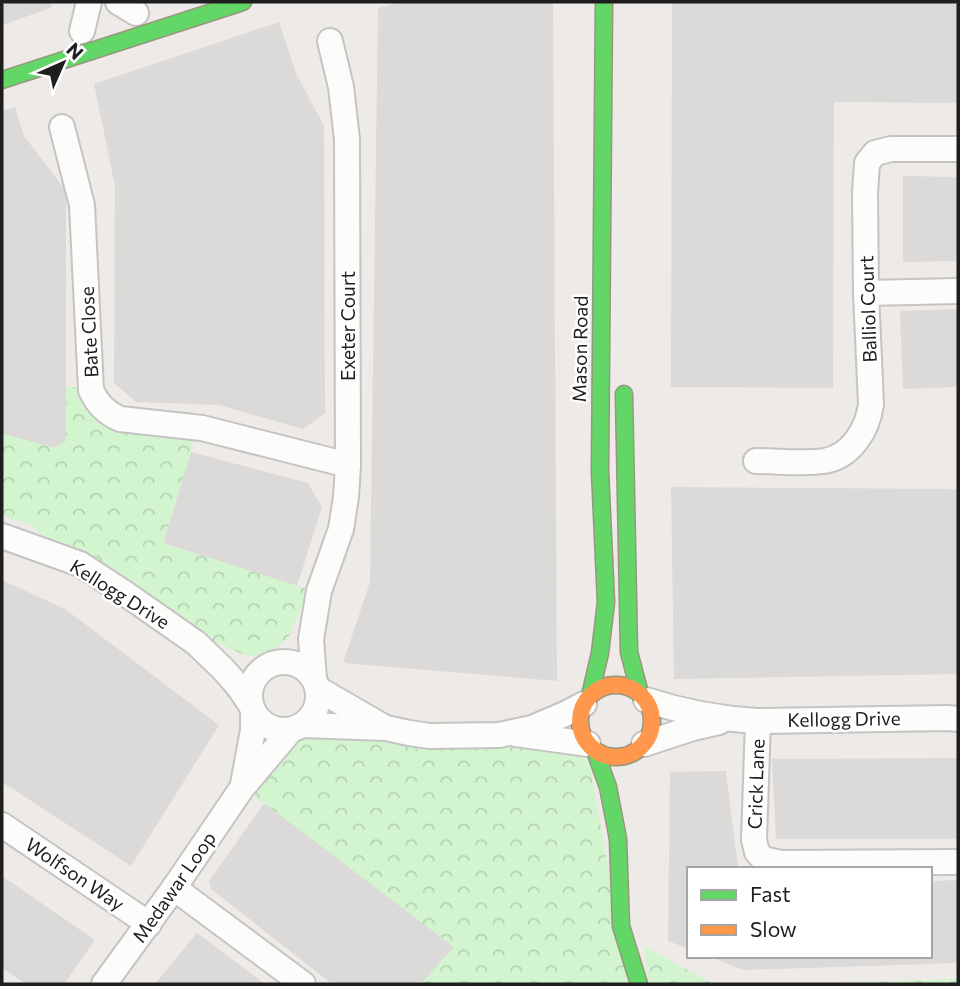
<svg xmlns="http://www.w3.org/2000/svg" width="960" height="986" font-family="Commissioner,sans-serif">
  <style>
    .residential { fill: #dcdad8 }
    .park { fill: url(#park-crowns) }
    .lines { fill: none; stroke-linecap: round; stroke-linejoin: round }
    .street-casing { stroke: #c5c4c3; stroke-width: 28 }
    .fast-casing { stroke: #98977e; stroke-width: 19 }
    .slow-casing { stroke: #98977e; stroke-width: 19 }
    .street { stroke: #fcfcfb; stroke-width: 24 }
    .fast { stroke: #63d668; stroke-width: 16 }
    .slow { stroke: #ff974d; stroke-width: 16 }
    .labels { text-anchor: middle; stroke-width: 5; stroke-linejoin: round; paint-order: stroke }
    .street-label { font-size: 19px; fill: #1e1e1e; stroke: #fff }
  </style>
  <defs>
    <pattern id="park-crowns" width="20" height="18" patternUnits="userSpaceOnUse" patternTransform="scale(1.75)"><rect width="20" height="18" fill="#d2f5d0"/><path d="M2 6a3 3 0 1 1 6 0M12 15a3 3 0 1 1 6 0" fill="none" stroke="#b4d2b2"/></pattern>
  </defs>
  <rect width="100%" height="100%" fill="#edeae7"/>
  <g class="residential">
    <path d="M2 2H52L51 8 2 25Z"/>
    <path d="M401 2H553L557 681 343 663 370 582 378 8Z"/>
    <path d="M672 2H958V103L834 102 833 388 671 387Z"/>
    <path d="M279 22 296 73 324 126 325 413 303 429 219 405 136 402 114 383 115 186 94 84Z"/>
    <path d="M15 107 24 136 66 191V441L55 448 2 434V111Z"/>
    <path d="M903 176 958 177V261L903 262Z"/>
    <path d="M958 309V387L903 389 900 311Z"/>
    <path d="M191 452 308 483 322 507 297 586 163 543Z"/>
    <path d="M671 487 958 489V674L674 679Z"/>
    <path d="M2 580 65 609 219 725 131 866 2 782Z"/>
    <path d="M958 758V839H776L772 759Z"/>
    <path d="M726 771 738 869H689V949L668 941 670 772Z"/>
    <path d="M265 802 454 947 421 984H332L211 889 209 881Z"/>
    <path d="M2 876 95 940 64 984H26L2 968Z"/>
    <path d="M958 880V963L744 970 707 956H930V881Z"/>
    <path d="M197 933 265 984H155Z"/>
  </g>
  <g class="park">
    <path d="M66 387H80L88 409 194 438 191 452 163 543 304 588 309 592 289 636 275 650 265 656 255 657 244 655 213 641 96 563 43 538 34 526 2 516V434L55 448 66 441Z"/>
    <path d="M309 733 493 745H524L570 751 582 757 590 763 628 984H421L454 947 251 793 299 738Z"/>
    <path d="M644 946 713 984H649Z"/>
    <path d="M958 979V984H812Z"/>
  </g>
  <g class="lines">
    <g class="street-casing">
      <g id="street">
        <path d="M118 2 136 13"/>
        <path d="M82 31 89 2"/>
        <path d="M62 127 82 205 91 390C97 404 106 413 120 419L202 428 348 465"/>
        <path d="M866 293 958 291"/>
        <path d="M756 461C777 461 804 464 824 461 851 457 868 429 871 404L866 293 865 193 867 163 875 153 891 149H958"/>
        <path d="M2 536 80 564 126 594 196 643 223 669 238 686 251 705"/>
        <circle cx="284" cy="696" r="34"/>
        <path d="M314 679 311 639 319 591 341 529 346 497 348 465 347 139 341 87 330 41"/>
        <path d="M318 689 382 726"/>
        <path d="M646 700C683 712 719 719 758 721L947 718 958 719"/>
        <path d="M758 721 754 840 757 852 763 859 781 863 958 862"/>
        <path d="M303 725 386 728 409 733 430 736 499 735 532 728 565 714 584 704"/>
        <path d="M516 734 588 744"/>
        <path d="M644 744 693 728 719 722"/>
        <path d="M243 784 253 730V710"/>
        <path d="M2 825 149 924"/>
        <path d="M174 888 303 984"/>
        <path d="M104 984 174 888 242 788 291 730"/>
      </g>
    </g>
    <g class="fast-casing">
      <g id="fast">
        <path d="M2 80 243 2"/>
        <path d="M624 394 629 652 640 694"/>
        <path d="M590 696 600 653 606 602 600 471 604 2"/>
        <path d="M595 751 608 787 618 839 621 926 639 984"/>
      </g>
    </g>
    <g class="slow-casing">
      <circle id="slow" cx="616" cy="721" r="36"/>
    </g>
    <use href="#street" class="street"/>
    <use href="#fast" class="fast"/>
    <use href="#slow" class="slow"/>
  </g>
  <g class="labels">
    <g class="street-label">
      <text transform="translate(868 309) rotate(-92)" y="7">Balliol Court</text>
      <text transform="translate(348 326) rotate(-90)" y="7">Exeter Court</text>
      <text transform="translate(89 332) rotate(-93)" y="7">Bate Close</text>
      <text transform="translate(580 349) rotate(-89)" y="7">Mason Road</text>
      <text transform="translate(120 594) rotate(32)" y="7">Kellogg Drive</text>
      <text transform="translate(844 719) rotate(-1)" y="7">Kellogg Drive</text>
      <text transform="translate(756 784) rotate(-88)" y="7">Crick Lane</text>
      <text transform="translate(75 874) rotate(34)" y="7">Wolfson Way</text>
      <text transform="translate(174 887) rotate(-55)" y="7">Medawar Loop</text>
    </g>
  </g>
  <rect width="960" height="986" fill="none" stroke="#1e1e1e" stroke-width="7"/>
  <rect x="687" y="867" width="245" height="91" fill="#ffffff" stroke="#a5a5a5" stroke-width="2"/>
  <rect x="701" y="890" width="35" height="10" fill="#63d668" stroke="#a5a5a5" stroke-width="2"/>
  <text x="750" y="902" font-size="21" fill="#1e1e1e">Fast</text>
  <rect x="701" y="925" width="35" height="10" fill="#ff974d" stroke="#a5a5a5" stroke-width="2"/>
  <text x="750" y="937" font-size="21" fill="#1e1e1e">Slow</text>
  <g transform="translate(63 63) rotate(45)" stroke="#ffffff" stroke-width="5" paint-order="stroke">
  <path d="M0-5L12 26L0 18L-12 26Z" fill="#1e1e1e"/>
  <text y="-10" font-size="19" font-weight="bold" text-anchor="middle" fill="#1e1e1e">N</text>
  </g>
</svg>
